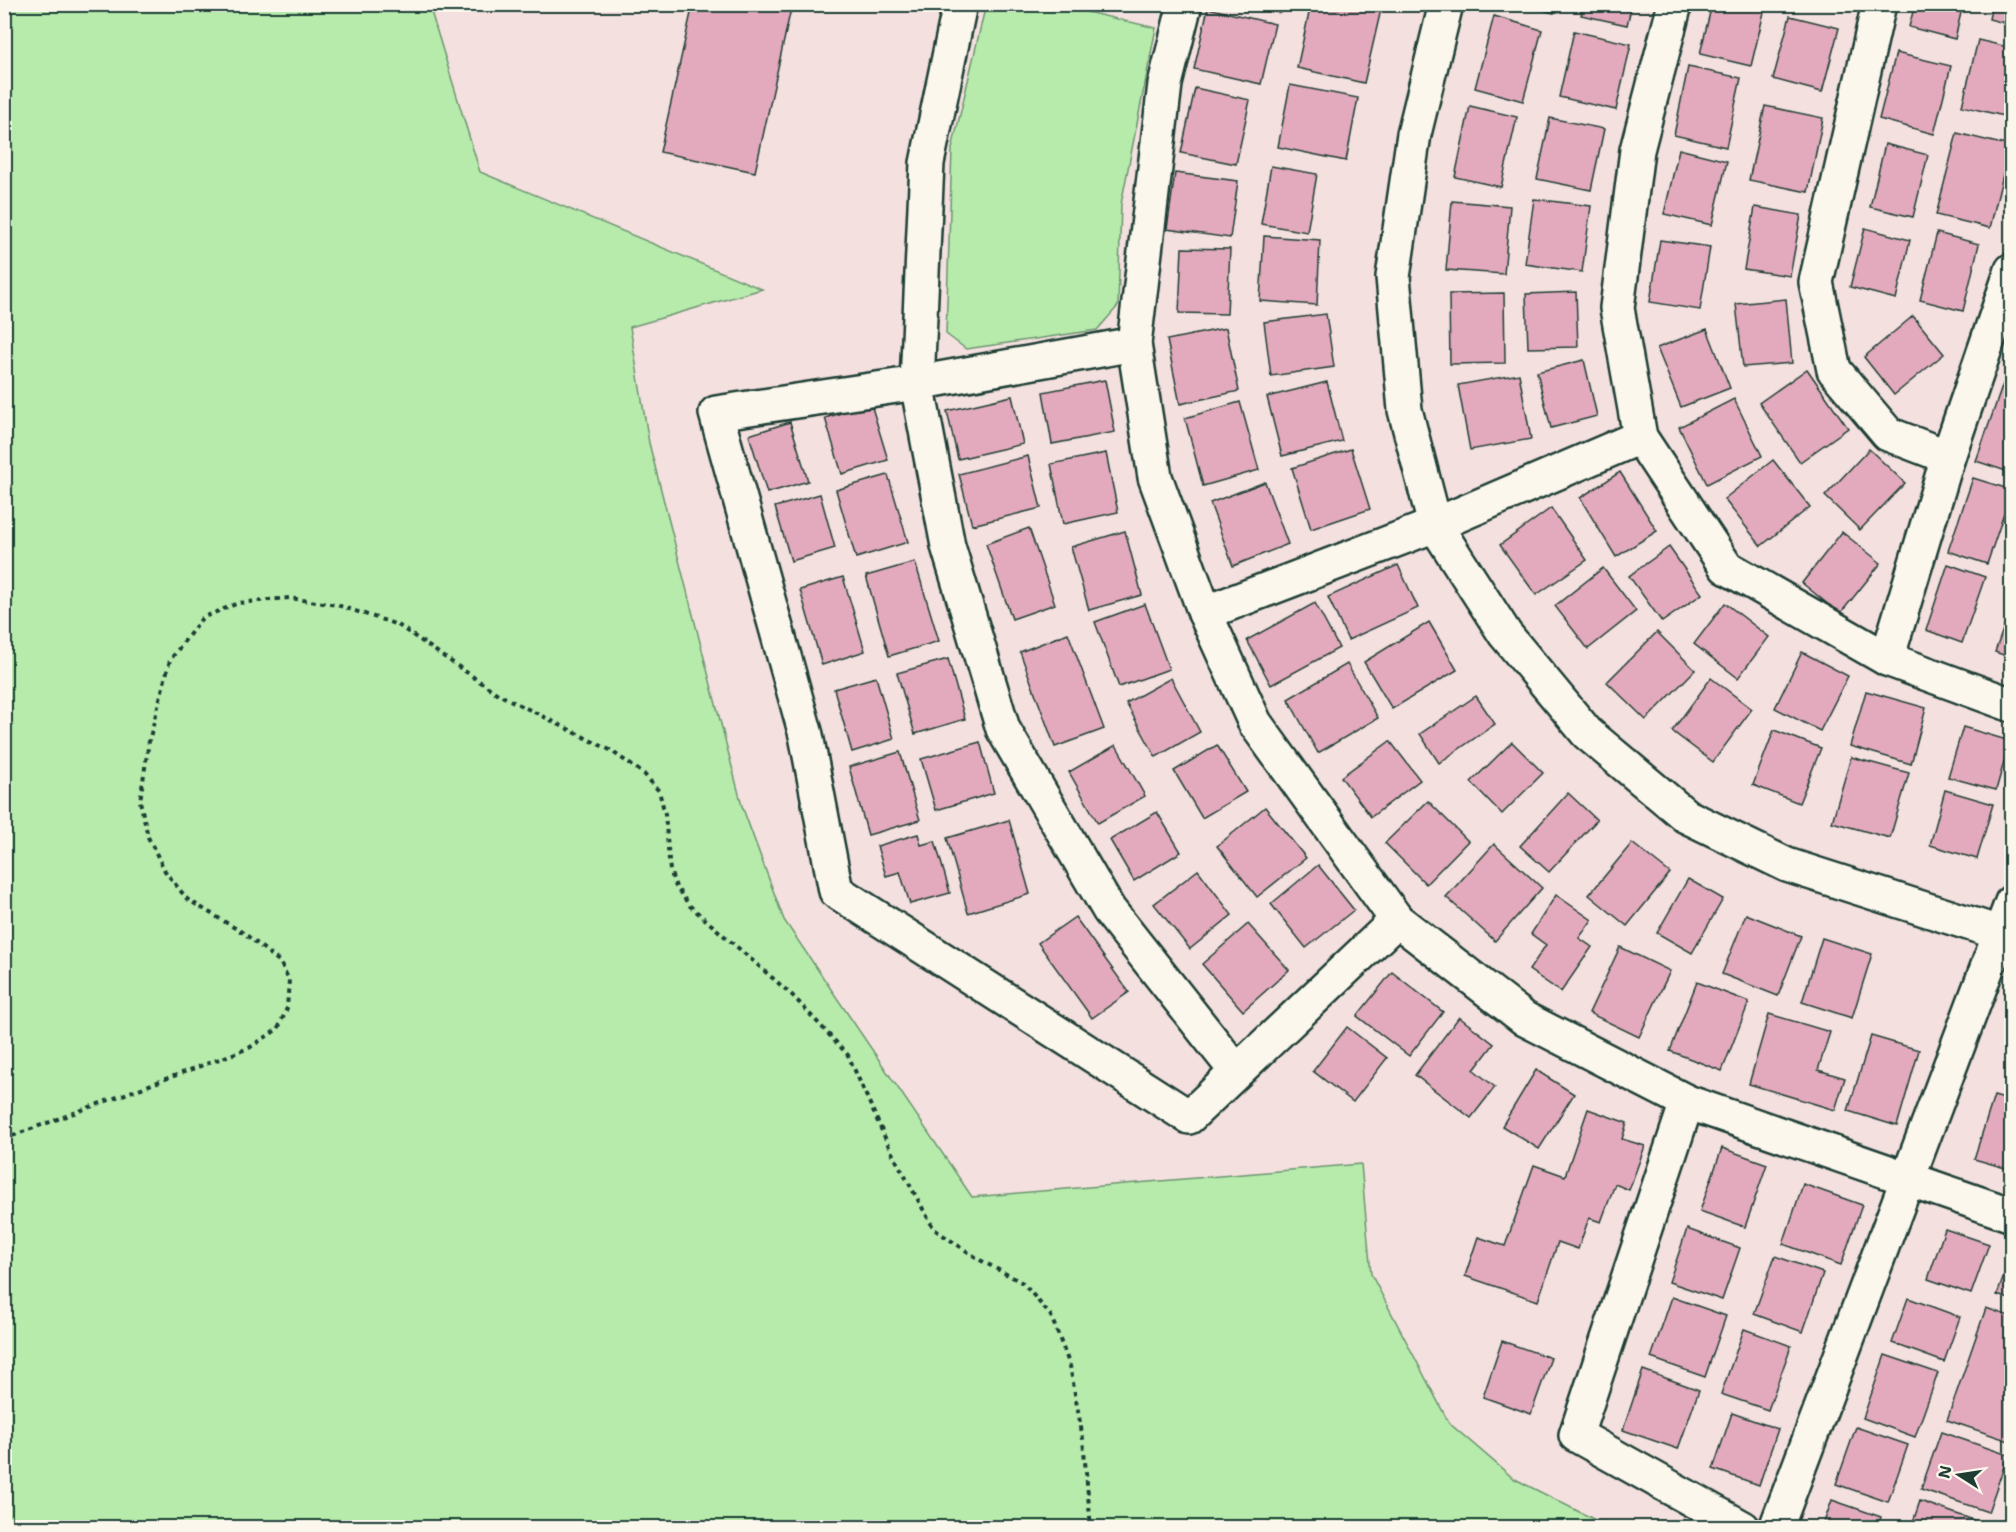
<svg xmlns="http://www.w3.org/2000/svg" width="2016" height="1532" font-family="'Shantell Sans',sans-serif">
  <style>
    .green { fill: #b7ebac; stroke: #6b9470; stroke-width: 1.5 }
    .building { fill: #e3aabd; stroke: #1f3d34; stroke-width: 1.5 }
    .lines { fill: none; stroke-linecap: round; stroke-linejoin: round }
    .minor-casing { stroke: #1f3d34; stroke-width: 38 }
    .path { stroke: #1f3d34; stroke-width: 4; stroke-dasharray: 4.5 4.5; stroke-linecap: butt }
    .minor { stroke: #fbf7ec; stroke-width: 33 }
  </style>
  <rect width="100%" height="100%" fill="#f4e0de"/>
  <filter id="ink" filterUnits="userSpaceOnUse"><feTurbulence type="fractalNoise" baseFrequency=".0167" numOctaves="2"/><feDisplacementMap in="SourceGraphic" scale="12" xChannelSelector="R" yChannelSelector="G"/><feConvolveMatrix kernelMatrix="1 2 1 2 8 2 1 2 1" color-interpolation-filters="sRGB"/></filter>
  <g filter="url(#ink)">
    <g class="green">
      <path d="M5 4 429 5 480 172 762 289 630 327 649 443 742 806 784 920 972 1197 1361 1164 1371 1274 1449 1423 1513 1478 1609 1527H5Z"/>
      <path d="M986 4 1057 5 1156 28 1121 204 1118 306 1097 330 966 349 946 334 952 149Z"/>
    </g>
    <g class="building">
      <path d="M693 4H792L755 172 660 152Z"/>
      <path d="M1243 4H1282L1280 13Z"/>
      <path d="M1311 4 1382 5 1364 83 1297 68Z"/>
      <path d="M1520 4H1556L1554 13Z"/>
      <path d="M1584 4H1632L1627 25 1581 15Z"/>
      <path d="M1712 4H1766L1751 66 1700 54Z"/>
      <path d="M1915 4H1963L1955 39 1909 27Z"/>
      <path d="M1992 4H2012V25L1989 19Z"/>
      <path d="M1208 8 1275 24 1261 84 1194 69Z"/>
      <path d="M1494 16 1542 30 1523 101 1475 88Z"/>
      <path d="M1790 16 1839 28 1822 92 1773 79Z"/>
      <path d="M1574 31 1631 44 1616 110 1559 97Z"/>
      <path d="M1978 40 2012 48V118L1962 106Z"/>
      <path d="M1896 53 1951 66 1934 134 1879 119Z"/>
      <path d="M1688 67 1741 78 1726 147 1674 135Z"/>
      <path d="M1290 85 1358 98 1346 161 1278 147Z"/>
      <path d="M1195 88 1250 100 1236 164 1181 153Z"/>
      <path d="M1470 106 1517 117 1501 187 1455 177Z"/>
      <path d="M1765 106 1823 118 1808 192 1749 180Z"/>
      <path d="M1550 118 1604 129 1591 190 1537 179Z"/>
      <path d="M1957 133 2010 146 1990 228 1936 215Z"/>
      <path d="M1885 144 1928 155 1913 217 1870 207Z"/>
      <path d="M1679 149 1727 161 1712 225 1664 214Z"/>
      <path d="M1271 166 1317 174 1307 232 1261 224Z"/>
      <path d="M1175 173 1238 181 1230 238 1167 229Z"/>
      <path d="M1534 199 1591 206 1582 272 1525 264Z"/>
      <path d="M1452 201 1510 206 1504 274 1446 270Z"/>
      <path d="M1755 207 1801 215 1790 276 1744 269Z"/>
      <path d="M1865 228 1910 240 1896 299 1850 287Z"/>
      <path d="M1937 233 1979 244 1963 311 1920 300Z"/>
      <path d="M1264 236 1320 240 1317 305 1260 301Z"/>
      <path d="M1660 240 1710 247 1700 310 1650 302Z"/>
      <path d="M1182 248 1230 249 1227 314 1179 313Z"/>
      <path d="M1576 292 1578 347 1528 348 1526 294Z"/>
      <path d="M1504 293 1505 363 1450 364 1449 294Z"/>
      <path d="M1786 299 1792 363 1743 367 1736 304Z"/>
      <path d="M1326 314 1334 367 1271 376 1264 322Z"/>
      <path d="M1913 316 1944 354 1894 395 1864 357Z"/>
      <path d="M1226 328 1239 391 1180 404 1167 340Z"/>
      <path d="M1707 329 1730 388 1681 407 1657 348Z"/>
      <path d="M2012 352V375L2005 372Z"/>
      <path d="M1584 360 1597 416 1551 428 1537 372Z"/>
      <path d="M1807 369 1848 428 1800 462 1759 403Z"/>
      <path d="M1519 374 1531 439 1470 450 1458 385Z"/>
      <path d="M1105 380 1115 432 1052 444 1043 392Z"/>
      <path d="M1327 382 1342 441 1282 456 1267 397Z"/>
      <path d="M2003 384 2012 387V473L1976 461Z"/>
      <path d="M1012 396 1023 444 958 459 947 411Z"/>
      <path d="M1734 399 1762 456 1707 484 1679 427Z"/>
      <path d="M1240 402 1259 470 1203 486 1185 418Z"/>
      <path d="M871 404 888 460 842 474 825 418Z"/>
      <path d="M790 422 808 481 767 493 749 435Z"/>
      <path d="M1351 449 1370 509 1311 529 1292 468Z"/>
      <path d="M1869 449 1905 483 1860 530 1825 496Z"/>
      <path d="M1106 453 1118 512 1063 524 1051 464Z"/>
      <path d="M1028 456 1041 508 972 525 959 474Z"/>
      <path d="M1773 460 1810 507 1761 546 1724 499Z"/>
      <path d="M1620 472 1657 531 1616 557 1580 498Z"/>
      <path d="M888 475 908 542 856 558 836 490Z"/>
      <path d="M1973 478 2012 490 1987 564 1948 551Z"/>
      <path d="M1265 482 1288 544 1233 566 1210 503Z"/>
      <path d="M820 494 835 548 791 561 775 507Z"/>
      <path d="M1551 508 1587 560 1536 595 1500 545Z"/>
      <path d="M1029 528 1055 604 1012 619 986 544Z"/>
      <path d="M1125 531 1142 595 1089 610 1071 547Z"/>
      <path d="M1842 532 1881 563 1840 614 1802 583Z"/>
      <path d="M1669 547 1702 594 1662 622 1629 576Z"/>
      <path d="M915 562 939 641 889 656 866 576Z"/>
      <path d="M1948 564 1985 577 1962 643 1926 630Z"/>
      <path d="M1398 565 1418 608 1348 640 1328 597Z"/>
      <path d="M1603 568 1636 611 1588 649 1555 606Z"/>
      <path d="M843 577 865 651 822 665 800 590Z"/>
      <path d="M1315 603 1339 648 1271 685 1247 640Z"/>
      <path d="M1725 603 1769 637 1738 678 1694 644Z"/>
      <path d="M1145 604 1169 669 1119 687 1095 622Z"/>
      <path d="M2012 604V658L1995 652Z"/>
      <path d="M1429 622 1457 670 1392 709 1364 662Z"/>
      <path d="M1657 632 1695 670 1646 720 1607 682Z"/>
      <path d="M1068 633 1104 729 1055 747 1020 652Z"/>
      <path d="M1802 652 1848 676 1820 731 1775 708Z"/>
      <path d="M948 659 965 719 915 734 897 673Z"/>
      <path d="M1347 664 1378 718 1318 753 1288 699Z"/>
      <path d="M876 677 894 739 852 752 834 689Z"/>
      <path d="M1171 678 1200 732 1156 757 1126 703Z"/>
      <path d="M1711 678 1752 709 1713 762 1672 731Z"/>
      <path d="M1866 691 1926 708 1911 764 1850 746Z"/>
      <path d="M1476 696 1495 724 1439 763 1420 734Z"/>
      <path d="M1963 727 2010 741 1996 790 1948 777Z"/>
      <path d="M1774 730 1821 748 1799 803 1753 785Z"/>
      <path d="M1390 741 1420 780 1371 817 1341 777Z"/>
      <path d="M980 742 994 793 936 810 921 759Z"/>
      <path d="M1512 742 1543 773 1502 814 1471 782Z"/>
      <path d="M1116 745 1145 796 1098 823 1069 772Z"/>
      <path d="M1217 745 1246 792 1202 818 1174 771Z"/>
      <path d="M900 752 920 820 868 835 849 767Z"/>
      <path d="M1851 757 1909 773 1890 838 1832 822Z"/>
      <path d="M1945 790 1993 804 1977 859 1930 845Z"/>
      <path d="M1568 793 1597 820 1549 872 1520 846Z"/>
      <path d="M1428 801 1468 841 1426 884 1385 843Z"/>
      <path d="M1265 807 1306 858 1257 897 1217 846Z"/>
      <path d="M1157 812 1181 852 1134 881 1110 840Z"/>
      <path d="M1009 820 1030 894 968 913 947 838Z"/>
      <path d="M918 834 921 845 935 841 950 893 910 904 900 872 886 876 877 846Z"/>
      <path d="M1632 843 1670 873 1627 926 1589 895Z"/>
      <path d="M1494 844 1542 888 1495 941 1446 897Z"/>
      <path d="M1318 865 1354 910 1306 948 1271 904Z"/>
      <path d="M1198 870 1232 915 1190 949 1154 904Z"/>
      <path d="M1688 879 1723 899 1692 953 1657 933Z"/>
      <path d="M1556 895 1592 920 1579 938 1592 947 1561 992 1529 970 1546 945 1531 934Z"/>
      <path d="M1746 914 1801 936 1778 996 1722 974Z"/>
      <path d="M1075 917 1129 992 1092 1018 1038 943Z"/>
      <path d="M1248 924 1289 970 1243 1011 1202 964Z"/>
      <path d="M1822 938 1872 954 1852 1018 1802 1002Z"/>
      <path d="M1620 947 1670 971 1639 1037 1589 1013Z"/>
      <path d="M1392 972 1443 1012 1409 1056 1357 1016Z"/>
      <path d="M1697 982 1749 1002 1722 1071 1670 1051Z"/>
      <path d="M1769 1014 1830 1032 1818 1070 1845 1078 1835 1110 1749 1084Z"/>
      <path d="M1459 1017 1494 1044 1474 1070 1495 1087 1471 1118 1415 1075Z"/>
      <path d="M1347 1027 1387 1058 1353 1102 1313 1071Z"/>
      <path d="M1871 1036 1919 1050 1897 1126 1848 1111Z"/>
      <path d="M2012 1060V1086L2004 1084Z"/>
      <path d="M1536 1070 1574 1094 1539 1149 1502 1126Z"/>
      <path d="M1994 1096 2012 1101V1170L1974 1159Z"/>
      <path d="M1588 1109 1627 1123 1622 1139 1645 1146 1629 1190 1615 1184 1601 1222 1589 1218 1578 1249 1558 1242 1538 1301 1465 1276 1478 1237 1505 1246 1534 1165 1565 1176Z"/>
      <path d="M1722 1148 1767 1164 1745 1227 1700 1211Z"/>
      <path d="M1803 1184 1862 1205 1841 1265 1783 1244Z"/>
      <path d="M1687 1229 1740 1248 1722 1300 1669 1282Z"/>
      <path d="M1945 1229 1989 1244 1971 1294 1928 1279Z"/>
      <path d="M2012 1254V1300L1997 1295Z"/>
      <path d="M1775 1256 1823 1273 1803 1332 1754 1314Z"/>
      <path d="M1672 1297 1726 1316 1705 1377 1651 1358Z"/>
      <path d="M1908 1298 1960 1317 1944 1362 1892 1343Z"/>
      <path d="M1986 1308 2012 1317V1442L1947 1420Z"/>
      <path d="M1744 1329 1791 1346 1768 1410 1721 1394Z"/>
      <path d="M1502 1341 1551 1358 1531 1414 1483 1397Z"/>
      <path d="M1885 1355 1938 1373 1915 1437 1863 1418Z"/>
      <path d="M1643 1370 1699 1390 1678 1449 1623 1430Z"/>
      <path d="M1732 1413 1778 1429 1759 1485 1713 1469Z"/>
      <path d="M1856 1427 1908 1445 1888 1502 1836 1484Z"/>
      <path d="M1941 1432 2008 1455 1988 1512 1921 1489Z"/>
      <path d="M1832 1500 1881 1517 1878 1528H1822Z"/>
      <path d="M1920 1501 1979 1522 1976 1528H1911Z"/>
    </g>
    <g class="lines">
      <g class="minor-casing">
        <g id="minor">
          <path d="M960 4 927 163 917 383 948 546 1003 729 1109 910 1236 1071"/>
          <path d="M1185 4 1165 84 1134 344 1155 477 1205 613 1255 723 1397 920 1525 1019 1687 1102 2012 1215"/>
          <path d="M1446 4 1414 134 1393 277 1405 410 1435 525 1505 634 1587 733 1686 816 1787 865 2012 937"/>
          <path d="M1675 4 1637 150 1617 308 1640 437 1726 567 1887 659 2012 705"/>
          <path d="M1879 4 1816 282 1834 370 1888 434 1948 457"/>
          <path d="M1134 344 917 383 716 413 806 735 836 891 1189 1117 1397 920"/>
          <path d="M1205 613 1435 525 1640 437"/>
          <path d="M1887 659 1948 457 2012 270"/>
          <path d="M1687 1102 1576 1435 1743 1528"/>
          <path d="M1776 1528 2012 902"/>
        </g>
      </g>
      <path class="path" d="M4 1139 249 1048 278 1029 287 1008 289 980 280 962 245 934 187 899 165 871 148 837 140 801 149 741 170 660 202 618 238 603 289 598 337 605 398 625 498 694 610 750 644 774 659 791 665 814 670 871 676 887 690 906 792 995 848 1055 890 1149 934 1229 980 1260 1023 1283 1051 1316 1070 1366 1083 1439 1091 1528"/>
      <use href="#minor" class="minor"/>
    </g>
  </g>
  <rect width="2016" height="1532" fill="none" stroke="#fbf7ec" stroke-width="24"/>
  <rect x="12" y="12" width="1992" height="1508" fill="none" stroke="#1f3d34" stroke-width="2" filter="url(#ink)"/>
  <g transform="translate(1959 1475) rotate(282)" stroke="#fbf7ec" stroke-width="4.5" paint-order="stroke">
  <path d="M0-4.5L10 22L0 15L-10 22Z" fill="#1f3d34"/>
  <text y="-9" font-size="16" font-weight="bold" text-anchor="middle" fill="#1f3d34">N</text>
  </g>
</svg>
